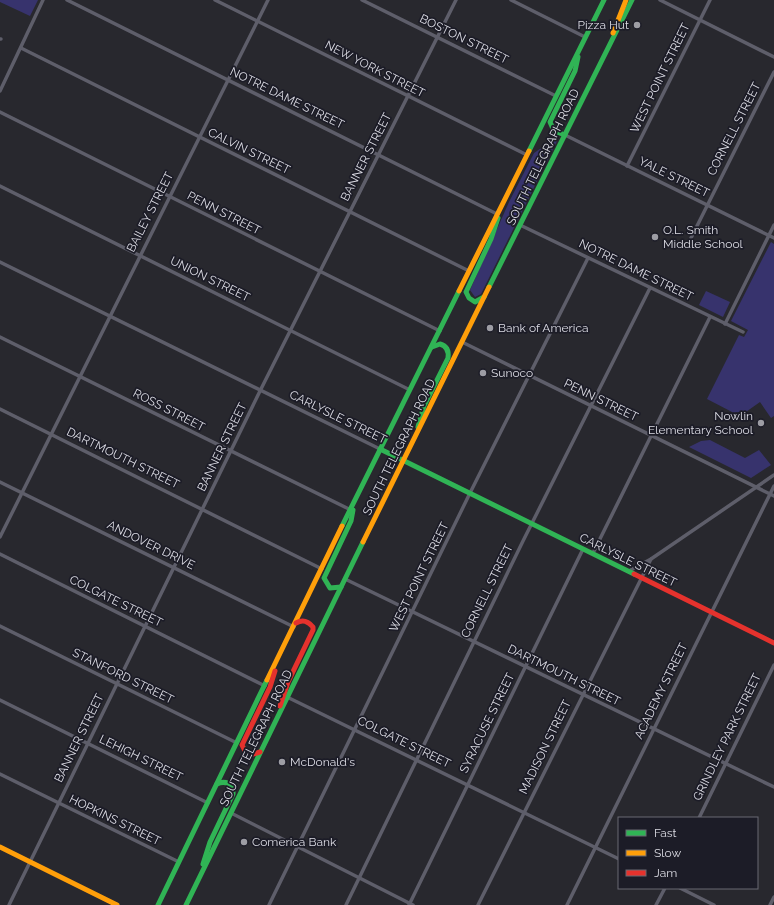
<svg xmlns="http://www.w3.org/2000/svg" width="774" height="905" font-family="Raleway,sans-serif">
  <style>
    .green { fill: #37336d }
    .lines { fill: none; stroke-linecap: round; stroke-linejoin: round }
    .street { stroke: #5e5e6a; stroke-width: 3.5 }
    .fast { stroke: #30b455; stroke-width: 5 }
    .slow { stroke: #ff9f0a; stroke-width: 5 }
    .jam { stroke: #e5322d; stroke-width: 5 }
    .poi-dot { fill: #9d9da4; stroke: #1c1c27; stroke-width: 1.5 }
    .labels { text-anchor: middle; stroke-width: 3.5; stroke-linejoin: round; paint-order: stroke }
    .poi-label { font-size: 12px; fill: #dcdce4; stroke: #1c1c27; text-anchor: start }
    .street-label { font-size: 12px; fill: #dcdce4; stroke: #1c1c27 }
  </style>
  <rect width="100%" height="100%" fill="#28282e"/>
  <g class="green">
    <path d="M0 0H38L30 16 0 2Z"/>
    <path d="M553 140 557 141 481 294 475 297 470 290 509 202 534 153Z"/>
    <path d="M771 242 774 244V416L771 418 760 402 743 414 739 412 734 413 707 399 739 335 744 337 748 330 731 321Z"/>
    <path d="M706 291 730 302 723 317 699 305Z"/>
    <path d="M710 440 745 458 759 450 771 465 751 478 689 447 701 441Z"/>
  </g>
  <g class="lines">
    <g class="street">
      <path d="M67 0 497 214"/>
      <path d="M215 0 527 155"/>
      <path d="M362 0 556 96"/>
      <path d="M511 0 585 37"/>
      <path d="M660 0 774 57"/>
      <path d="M0 39H1"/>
      <path d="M21 48 469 271"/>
      <path d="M0 91 43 0"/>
      <path d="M0 112 440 331"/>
      <path d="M565 135 774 238"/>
      <path d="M627 166 710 0"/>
      <path d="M0 186 410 390"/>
      <path d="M520 225 743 332"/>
      <path d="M691 238 774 72"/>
      <path d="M0 262 380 449"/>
      <path d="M725 324 774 225"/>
      <path d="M0 337 351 510"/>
      <path d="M462 342 774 496"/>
      <path d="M0 409 322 569"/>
      <path d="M0 482 294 627"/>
      <path d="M0 537 268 0"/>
      <path d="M593 553 710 317"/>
      <path d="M0 554 265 686"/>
      <path d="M629 571 651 559 774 475"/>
      <path d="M345 579 774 787"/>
      <path d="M0 626 237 743"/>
      <path d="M287 697 619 859"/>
      <path d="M0 700 208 803"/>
      <path d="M0 774 179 862"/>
      <path d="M231 813 413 905"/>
      <path d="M699 818 774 665"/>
      <path d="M680 888 714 905"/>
      <path d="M9 905 260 391 456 0"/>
      <path d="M269 905 470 493 588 258"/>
      <path d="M346 905 523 541 650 288"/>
      <path d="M409 905 583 549"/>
      <path d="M478 905 651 559"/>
      <path d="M567 905 774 486"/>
      <path d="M656 905 665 888"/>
      <path d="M770 905 774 897"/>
    </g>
    <g class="fast">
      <path d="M565 135 554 131 550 122 575 71 578 57"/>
      <path d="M529 151 604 0"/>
      <path d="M489 287 632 0"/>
      <path d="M484 297 475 302 469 298 466 292 491 239 498 218"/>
      <path d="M418 427 424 406 448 358C449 351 447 346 440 344L432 347"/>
      <path d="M380 449 634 574"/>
      <path d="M342 526 459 291"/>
      <path d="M341 587 330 588 324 578 351 521 353 510"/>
      <path d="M203 864 210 842 233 794V787C228 782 223 781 217 784"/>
      <path d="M158 905 267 680"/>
      <path d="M186 905 363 542"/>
    </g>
    <g class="slow">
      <path d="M613 33 626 0"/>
      <path d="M459 291 529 151"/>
      <path d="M363 542 489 287"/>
      <path d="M267 680 342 526"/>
      <path d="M0 847 117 905"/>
    </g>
    <g class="jam">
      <path d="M634 574 774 643"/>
      <path d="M280 706 288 682 313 630V627C308 621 303 619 296 623"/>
      <path d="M260 752 250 755 245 751 242 745 270 687 275 671"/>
    </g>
  </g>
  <g class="poi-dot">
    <circle cx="637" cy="25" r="4"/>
    <circle cx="655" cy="237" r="4"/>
    <circle cx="490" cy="328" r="4"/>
    <circle cx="483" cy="373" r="4"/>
    <circle cx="761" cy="423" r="4"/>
    <circle cx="282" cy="762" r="4"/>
    <circle cx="244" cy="842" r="4"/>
  </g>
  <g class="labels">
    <g class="poi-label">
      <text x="629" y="29" text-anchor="end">Pizza Hut</text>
      <text x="663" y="234">O.L. Smith<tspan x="663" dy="14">Middle School</tspan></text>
      <text x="498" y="332">Bank of America</text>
      <text x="491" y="377">Sunoco</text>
      <text x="753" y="420" text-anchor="end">Nowlin<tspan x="753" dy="14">Elementary School</tspan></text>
      <text x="290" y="766">McDonald's</text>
      <text x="252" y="846">Comerica Bank</text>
    </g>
    <g class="street-label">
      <text transform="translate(464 39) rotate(26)" y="4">BOSTON STREET</text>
      <text transform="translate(375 69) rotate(27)" y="4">NEW YORK STREET</text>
      <text transform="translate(660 78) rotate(-64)" y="4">WEST POINT STREET</text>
      <text transform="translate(287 98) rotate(26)" y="4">NOTRE DAME STREET</text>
      <text transform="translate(734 129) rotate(-63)" y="4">CORNELL STREET</text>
      <text transform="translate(249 151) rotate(26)" y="4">CALVIN STREET</text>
      <text transform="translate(366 157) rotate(-63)" y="4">BANNER STREET</text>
      <text transform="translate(543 157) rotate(-64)" y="4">SOUTH TELEGRAPH ROAD</text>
      <text transform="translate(674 177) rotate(26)" y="4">YALE STREET</text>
      <text transform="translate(150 212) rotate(-63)" y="4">BAILEY STREET</text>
      <text transform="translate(224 213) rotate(27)" y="4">PENN STREET</text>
      <text transform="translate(636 270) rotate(26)" y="4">NOTRE DAME STREET</text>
      <text transform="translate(210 279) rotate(26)" y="4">UNION STREET</text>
      <text transform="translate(601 400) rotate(26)" y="4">PENN STREET</text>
      <text transform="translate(169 410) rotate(27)" y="4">ROSS STREET</text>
      <text transform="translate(338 417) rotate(26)" y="4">CARLYSLE STREET</text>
      <text transform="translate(222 447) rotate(-64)" y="4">BANNER STREET</text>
      <text transform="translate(399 447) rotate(-64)" y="4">SOUTH TELEGRAPH ROAD</text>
      <text transform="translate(123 458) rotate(26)" y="4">DARTMOUTH STREET</text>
      <text transform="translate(151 545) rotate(26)" y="4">ANDOVER DRIVE</text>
      <text transform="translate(628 560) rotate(26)" y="4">CARLYSLE STREET</text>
      <text transform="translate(419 577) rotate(-64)" y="4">WEST POINT STREET</text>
      <text transform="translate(487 591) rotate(-64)" y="4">CORNELL STREET</text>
      <text transform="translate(116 601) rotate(26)" y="4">COLGATE STREET</text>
      <text transform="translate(564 675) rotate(26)" y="4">DARTMOUTH STREET</text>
      <text transform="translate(123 676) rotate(26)" y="4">STANFORD STREET</text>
      <text transform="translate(661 691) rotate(-64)" y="4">ACADEMY STREET</text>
      <text transform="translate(487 723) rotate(-64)" y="4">SYRACUSE STREET</text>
      <text transform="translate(727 737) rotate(-64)" y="4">GRINDLEY PARK STREET</text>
      <text transform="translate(79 738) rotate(-64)" y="4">BANNER STREET</text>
      <text transform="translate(256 738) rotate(-64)" y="4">SOUTH TELEGRAPH ROAD</text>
      <text transform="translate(404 742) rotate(26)" y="4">COLGATE STREET</text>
      <text transform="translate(545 747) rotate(-64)" y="4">MADISON STREET</text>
      <text transform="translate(141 758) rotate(26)" y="4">LEHIGH STREET</text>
      <text transform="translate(115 820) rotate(26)" y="4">HOPKINS STREET</text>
    </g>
  </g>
  <rect x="618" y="817" width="140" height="72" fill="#1c1c27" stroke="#696973"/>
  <rect x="626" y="830" width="20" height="6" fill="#30b455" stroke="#696973"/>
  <text x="654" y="837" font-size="12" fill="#dcdce4">Fast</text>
  <rect x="626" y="850" width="20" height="6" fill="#ff9f0a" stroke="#696973"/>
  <text x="654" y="857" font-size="12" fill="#dcdce4">Slow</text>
  <rect x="626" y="870" width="20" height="6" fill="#e5322d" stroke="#696973"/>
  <text x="654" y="877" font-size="12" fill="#dcdce4">Jam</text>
</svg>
